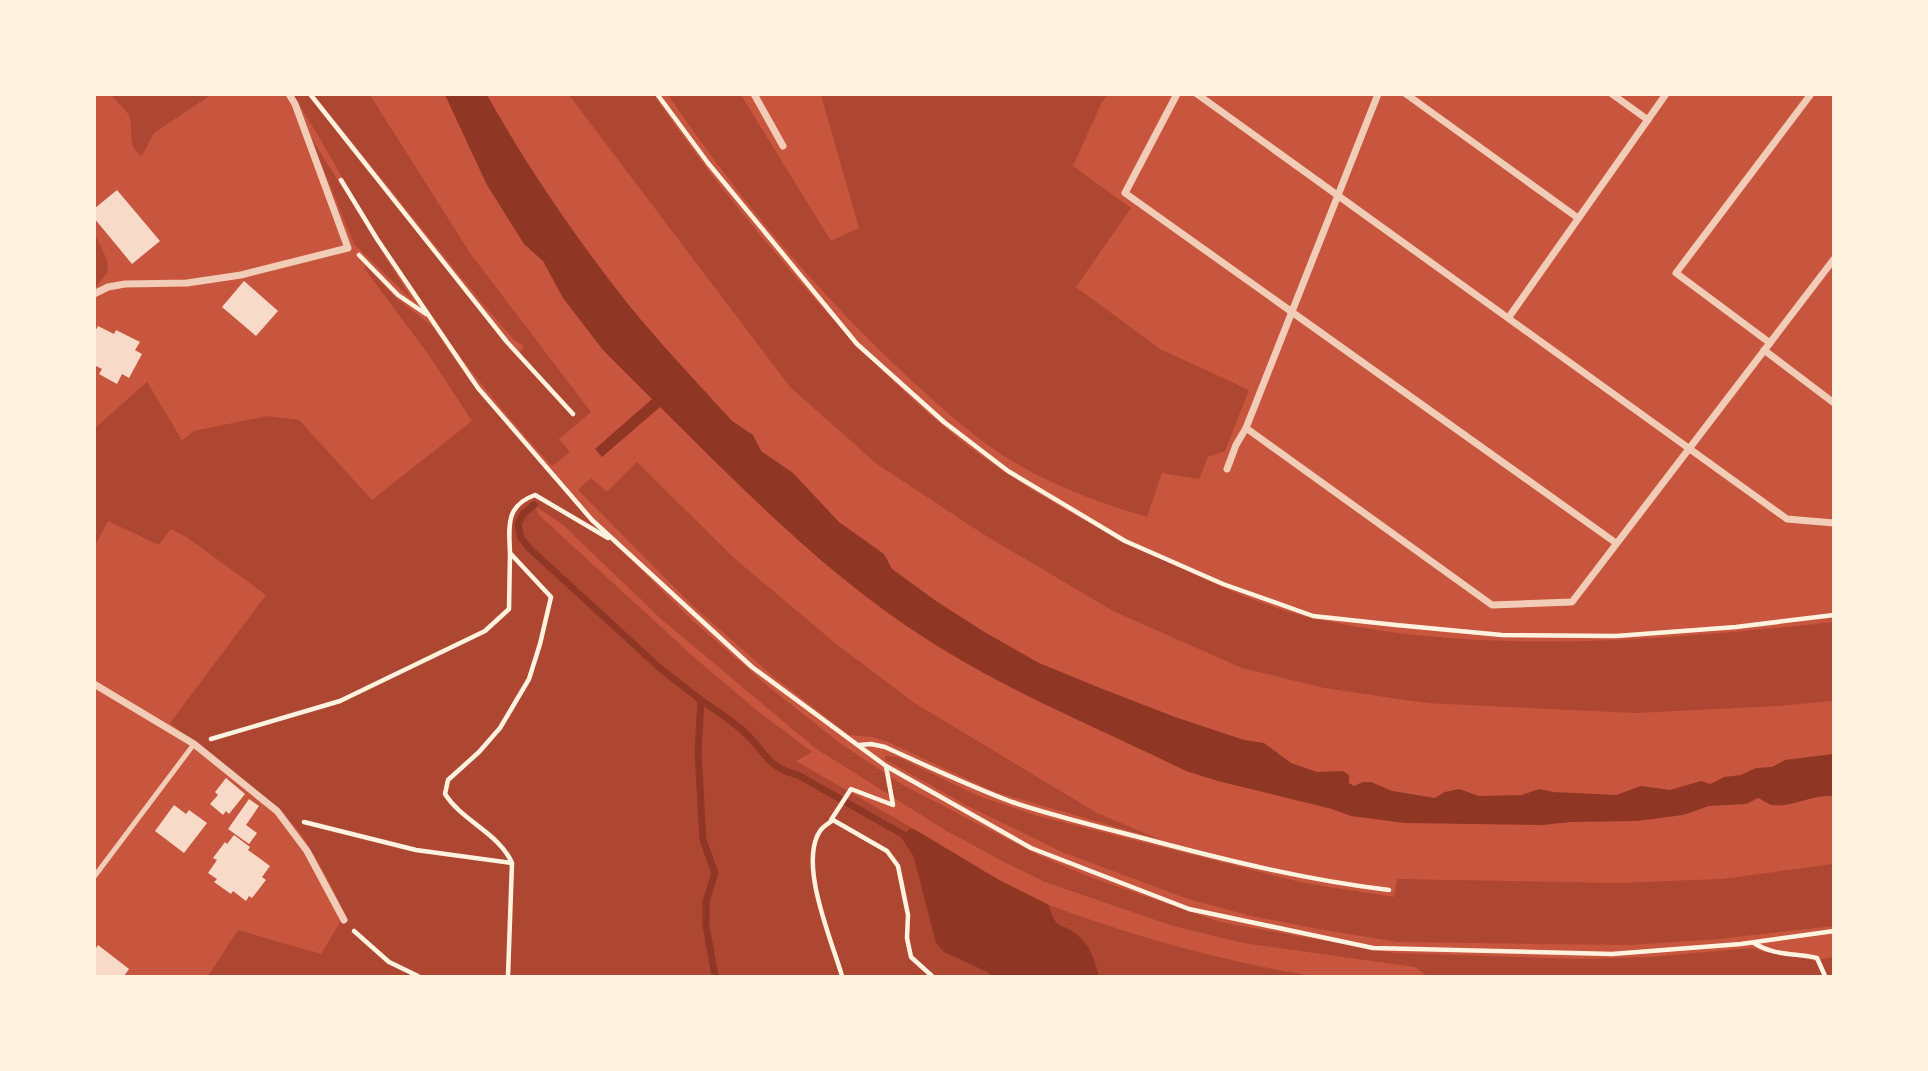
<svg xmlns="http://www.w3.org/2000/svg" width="1928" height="1071" font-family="'Archivo Narrow',sans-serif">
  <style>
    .green { fill: #ae4732 }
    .water { fill: #8f3625 }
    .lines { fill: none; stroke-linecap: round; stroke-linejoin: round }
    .stream { stroke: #8f3625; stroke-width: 7 }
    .building { fill: #f7dbc8 }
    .path { stroke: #fff3e0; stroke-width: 4.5 }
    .service { stroke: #f1ccb7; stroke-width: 5 }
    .minor { stroke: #f1ccb7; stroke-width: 7 }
  </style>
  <rect width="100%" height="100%" fill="#c8553d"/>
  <g class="green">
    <path d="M111 95H211L154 133 142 156C125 145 135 132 129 116 126 109 116 101 111 95Z"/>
    <path d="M293 95H309L343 140 508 345 520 352 524 346 514 340 482 303 314 95H370L470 253 591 412 559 439 570 452 552 466C484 393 425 312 372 228 345 184 321 138 293 95Z"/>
    <path d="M569 95H654C690 149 730 199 772 249 831 320 895 389 968 446 1029 492 1097 529 1166 561 1214 584 1268 609 1321 620 1490 656 1664 640 1833 622V701L1777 706 1636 713 1426 703 1324 688 1242 668 1113 611 983 534 877 464 790 387Z"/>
    <path d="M668 95H741L831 241 859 228 821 95H1107L1101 104 1073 166 1131 208 1076 287 1160 349 1249 390 1225 451 1208 457 1199 479 1162 473 1147 517C1103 504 1059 488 1019 465 980 443 945 411 911 380 819 295 738 198 668 95Z"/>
    <path d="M309 134 413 301 354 244Z"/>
    <path d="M95 234 107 260 108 272 95 288Z"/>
    <path d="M366 266 396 298 432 326 465 374 549 474 620 549 692 620 769 687 840 743 903 785 1038 855 1090 877 1220 922 1394 953 1581 959 1648 957 1752 948 1764 952 1804 956 1814 961 1833 957V976H1427L1415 967 1243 943 1170 925 1045 882 1004 862 945 830 815 748 660 618 562 524 535 506 540 516 696 659 759 712 812 752 796 761 914 829H909L903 838 914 858 944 952 987 972 992 976H208L238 930 321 954 345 914 325 874 303 837 282 811 170 723 266 595 188 538 171 529 159 545 108 521 95 546V428L147 382 182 440 194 431 267 416 299 420 372 500 472 421 428 354 364 268Z"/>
    <path d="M637 462 733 557 835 643 913 702 1097 813 1161 840 995 792 888 742 872 737 849 735 774 677 693 606 578 490 591 478 607 492Z"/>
    <path d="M886 756 898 757 976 795 1034 815 1304 883 1394 897 1397 879 1617 883 1722 879 1833 864V926L1719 939 1630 945 1398 942 1318 929 1247 915 1185 898 1062 852 964 804 884 759Z"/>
    <path d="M1049 905C1135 937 1222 961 1312 976H1099C1095 961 1091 947 1079 936 1062 921 1056 931 1049 905Z"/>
  </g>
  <g class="water">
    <path d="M445 95H487C528 168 576 238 628 304 661 345 697 382 732 421L753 435 761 451 793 473 839 522 884 554 892 569 936 601 986 633 1039 663 1100 688 1175 717 1244 740 1264 743 1291 763 1317 772 1343 771 1349 775V783L1354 786 1363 782H1371L1392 791 1435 798 1445 792 1459 789 1479 796 1522 795 1539 789 1553 792 1616 795 1641 786 1670 790 1701 781 1710 784 1724 777 1741 775 1756 768 1772 767 1785 760 1833 754V796C1813 794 1793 808 1772 805 1767 804 1763 800 1758 798L1746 804 1709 806 1683 815 1637 821 1571 822 1542 825 1405 823 1351 816 1332 809 1218 781 1186 771C1101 729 1011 693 931 642 829 578 745 491 660 407L602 457 595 449 652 399 603 350 563 298 543 261 524 244 487 185Z"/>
    <path d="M909 829H914L999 880 1049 905C1056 932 1062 921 1079 936 1091 947 1095 961 1099 976H992L987 972 944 952 936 943 914 858 902 838Z"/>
  </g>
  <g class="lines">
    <g class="stream">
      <path d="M534 505 523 514 518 524 521 538 529 548 662 670 701 700 698 752 703 840 715 873 706 901V926L715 976"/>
      <path d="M701 700C715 710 729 719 742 730 766 750 763 766 798 775L904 835"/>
    </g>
  </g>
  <g class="building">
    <path d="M117 190 160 241 132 264 94 218V209Z"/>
    <path d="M244 281 278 311 256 336 222 307Z"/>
    <path d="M98 326 114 334 116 330 140 342 135 350 142 354 129 378 122 374 117 384 99 374 102 369 94 365V333Z"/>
    <path d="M226 778 245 794 229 814 226 811 223 815 210 804 218 795 215 792Z"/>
    <path d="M249 799 259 806 246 825 257 833 249 844 228 829Z"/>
    <path d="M174 805 186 814 189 810 207 823 184 853 155 831Z"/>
    <path d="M234 835 250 847 248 850 270 866 262 877 266 880 252 898 249 896 246 901 233 891 231 894 214 882 217 879 208 873 217 860 213 858 225 842 227 844Z"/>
    <path d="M98 945 129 969 124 976H94V946L96 948Z"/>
  </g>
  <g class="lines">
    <g class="path">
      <path d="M310 94 507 342 573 414"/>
      <path d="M657 94 708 163 857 344 944 422 1008 471 1125 541 1223 584 1313 616 1396 625 1502 635 1616 636 1736 627 1834 615"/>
      <path d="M341 180 377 239 478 388 592 520 752 667 886 766 1031 848 1189 909 1373 948 1612 954 1741 944 1834 931"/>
      <path d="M359 255 398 295 426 314"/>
      <path d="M211 739 340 701 485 631 509 609 510 554"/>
      <path d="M859 745 871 744 885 747C927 766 969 786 1012 802 1057 817 1104 828 1150 840 1229 861 1307 880 1389 890"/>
      <path d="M831 820 851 789 893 805 886 766"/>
      <path d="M304 822 416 850 512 863"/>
      <path d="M354 931 389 962 418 976"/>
      <path d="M1754 943C1774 956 1795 953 1817 958L1825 976"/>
      <path d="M508 976 512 863C499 833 463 822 445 794L448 780 479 752 500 728 529 679 540 644 551 597 510 553C509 526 505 506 535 495L608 538"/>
      <path d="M842 976C832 941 798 864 820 831 822 827 829 823 833 820L887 851 898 866 908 915 907 938 911 957 932 976"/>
    </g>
    <path class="service" d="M94 877 194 744"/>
    <g class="minor">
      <path d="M754 94 783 146"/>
      <path d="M1177 94 1125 193 1616 543"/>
      <path d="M1197 94 1787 519 1834 523"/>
      <path d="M1406 94 1578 218"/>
      <path d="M1612 94 1648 120"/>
      <path d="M94 294 108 287 125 284 187 283 241 275 348 248 295 104 289 94"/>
      <path d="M1509 317 1666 94"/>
      <path d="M1770 343 1676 273 1811 94"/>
      <path d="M1764 350 1834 403"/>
      <path d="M1246 428 1492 605 1572 602 1834 259"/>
      <path d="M1227 469 1236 445 1246 428 1378 94"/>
      <path d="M94 684 194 744 277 811 307 851 344 920"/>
    </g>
  </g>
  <rect width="1928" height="1071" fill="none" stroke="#fff3e0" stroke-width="192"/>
</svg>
